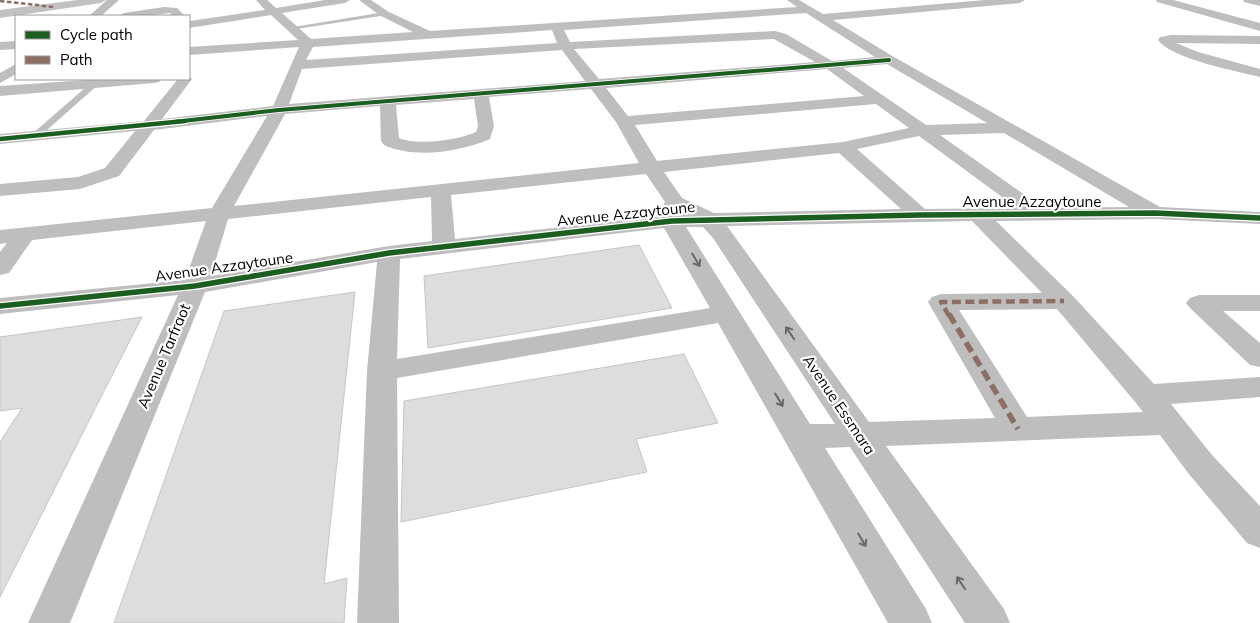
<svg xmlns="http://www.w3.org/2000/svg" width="1260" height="623" font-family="Mulish,sans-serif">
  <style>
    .building { fill: #ddd; stroke: #c5c5c5 }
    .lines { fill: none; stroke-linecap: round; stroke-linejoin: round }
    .lane { fill: #bebebe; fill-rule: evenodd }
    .street { fill: #bebebe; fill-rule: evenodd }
    .secondary { fill: #c2c2c2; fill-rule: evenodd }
    .quiet-far2 { stroke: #8d6e63; stroke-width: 2.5; stroke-dasharray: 4.5 2.5; stroke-linecap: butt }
    .quiet-far1 { stroke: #8d6e63; stroke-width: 4.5; stroke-dasharray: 9 4.5; stroke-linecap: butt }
    .quiet { stroke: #8d6e63; stroke-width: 5.5; stroke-dasharray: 11 5.5; stroke-linecap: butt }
    .cycleway-far2-casing { stroke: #fff; stroke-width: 5.5 }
    .cycleway-far1-casing { stroke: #fff; stroke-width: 7 }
    .cycleway-casing { stroke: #fff; stroke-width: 8 }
    .cycleway-far2 { stroke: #1b5e20; stroke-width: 4 }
    .cycleway-far1 { stroke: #1b5e20; stroke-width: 4.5 }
    .cycleway { stroke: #1b5e20; stroke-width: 5.5 }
    .oneway { stroke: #686868 }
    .labels { text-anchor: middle; stroke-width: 4.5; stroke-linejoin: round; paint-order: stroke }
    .street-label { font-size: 15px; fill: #000; stroke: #fff }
  </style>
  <rect width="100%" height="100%" fill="#fff"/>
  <g class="building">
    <path d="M639 245 672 308 428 348 424 276Z"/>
    <path d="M355 292 324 584 347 578 344 623H114L224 311Z"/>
    <path d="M142 317 102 395 0 597V442L22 408 0 411V337Z"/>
    <path d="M684 354 718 423 636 439 647 472 401 522 404 401Z"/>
  </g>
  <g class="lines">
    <g class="lane">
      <path d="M385 12 387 15 290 30 287 28Z"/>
      <path d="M93 81 100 83 38 138H32V134Z"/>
    </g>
    <g class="street">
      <path d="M107 0H119L101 16H89Z"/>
      <path d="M256 0H267L276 8 325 0H350L345 3 282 13 311 39 413 32 381 16 359 0H371L389 12 430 31 797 7 787 0H799L823 14 985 0H1025L1020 3 833 20 894 57 1160 207 1260 212V224L1155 219 996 221 1073 296 1154 384 1260 377V397L1171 404 1212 455 1260 506V548L1247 543 1188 473 1160 435 886 446 1004 609 1010 623H965L850 447 825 448 926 609 932 623H888L718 323 397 378 399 623H357L367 371 377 262 205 292 70 623H28L178 295 0 314V298L185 280 206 221 32 240 9 273 0 275V252L7 243 0 244V230L212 208 267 116 154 130 119 176 80 189 0 196V184L78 177 105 168 135 131 0 144V134L144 121 178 79H189V76L192 79 162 119 273 106 299 47 189 55V47L298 40 271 15 189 28 190 21 265 10ZM806 13 875 57 832 61 786 34 775 31 570 42 564 30ZM552 30 557 43 306 60 313 47ZM774 39 815 62 599 79 574 49ZM562 50 585 81 289 104 302 69ZM887 64 987 123 926 125 843 68ZM827 69 864 96 628 116 606 88ZM591 89 616 122 639 163 234 206 285 114 380 106 381 141 384 145C414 159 460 152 490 139L494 126 489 97ZM474 99 478 126 476 132C458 140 418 146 399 138L396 105ZM876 104 909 128 843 142 657 161 635 125ZM1004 133 1129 207 1043 208 940 135ZM919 136 1017 208 925 209 857 149ZM839 153 901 209 714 213 682 198 664 172ZM646 174 665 202 662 207 661 216 455 239 451 195ZM431 197 432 241 389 246 211 276 228 219ZM972 221 1042 293 941 294 932 297 928 302 995 418 869 422 727 226ZM686 227H703L713 238 835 424H810ZM664 228 710 308 397 359 400 259ZM1057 309 1136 403 1143 412 1027 417 959 310Z"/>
      <path d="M1156 0H1173L1260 23V31L1157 2Z"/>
      <path d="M1243 0H1260V6L1244 2Z"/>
      <path d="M164 7 177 8 185 16H173L170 13 145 16H118L124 13Z"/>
      <path d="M1171 35 1260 36V44L1176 43 1198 52 1260 69V77C1236 71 1172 59 1158 40L1160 37Z"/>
      <path d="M16 41V49L0 50V42Z"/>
      <path d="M16 64V74L0 83V73Z"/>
      <path d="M101 79H161L159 82 154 83 0 96V86Z"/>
      <path d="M1199 295H1260V311H1223L1260 343V367L1250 365 1190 308 1186 303 1190 298Z"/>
    </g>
    <path class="secondary" d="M77 0H106L101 3 0 18V10Z"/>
    <path class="quiet-far2" d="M0 1 54 7"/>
    <path class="quiet-far1" d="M949 316 941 302 1064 301"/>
    <path class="quiet" d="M949 314 1018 429"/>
    <g class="cycleway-far2-casing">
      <path id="cycleway-far2" d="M174 122 279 110 889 60"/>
    </g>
    <g class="cycleway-far1-casing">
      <path id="cycleway-far1" d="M0 139 185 121"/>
    </g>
    <g class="cycleway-casing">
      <path id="cycleway" d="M0 306 195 286 389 253 672 221 920 215 1155 213 1260 218"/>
    </g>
    <use href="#cycleway-far2" class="cycleway-far2"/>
    <use href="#cycleway-far1" class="cycleway-far1"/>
    <use href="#cycleway" class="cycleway"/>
  </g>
  <defs><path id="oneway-shaft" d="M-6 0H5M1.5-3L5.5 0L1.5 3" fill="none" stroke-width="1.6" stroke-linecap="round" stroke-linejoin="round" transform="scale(1.25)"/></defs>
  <g class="oneway">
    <use href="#oneway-shaft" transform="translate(696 260) rotate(59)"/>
    <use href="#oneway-shaft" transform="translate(790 333) rotate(-124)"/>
    <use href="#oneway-shaft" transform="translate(779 400) rotate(59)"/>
    <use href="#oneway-shaft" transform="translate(862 540) rotate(59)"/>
    <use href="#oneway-shaft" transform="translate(961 583) rotate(-124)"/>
  </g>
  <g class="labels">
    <g class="street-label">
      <text x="1032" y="207">Avenue Azzaytoune</text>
      <text transform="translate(626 214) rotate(-6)" y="5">Avenue Azzaytoune</text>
      <text transform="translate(224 267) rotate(-8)" y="5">Avenue Azzaytoune</text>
      <text transform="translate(164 356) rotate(-67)" y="5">Avenue Tarfraot</text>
      <text transform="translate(839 405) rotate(56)" y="5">Avenue Essmara</text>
    </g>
  </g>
  <rect x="15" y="15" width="175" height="65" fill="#ffffff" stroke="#999999"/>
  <rect x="25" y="31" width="25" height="8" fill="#1b5e20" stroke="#999999"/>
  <text x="60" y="40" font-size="15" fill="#000000">Cycle path</text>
  <rect x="25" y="56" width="25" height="8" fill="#8d6e63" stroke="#999999"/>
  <text x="60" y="65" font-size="15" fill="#000000">Path</text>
</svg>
